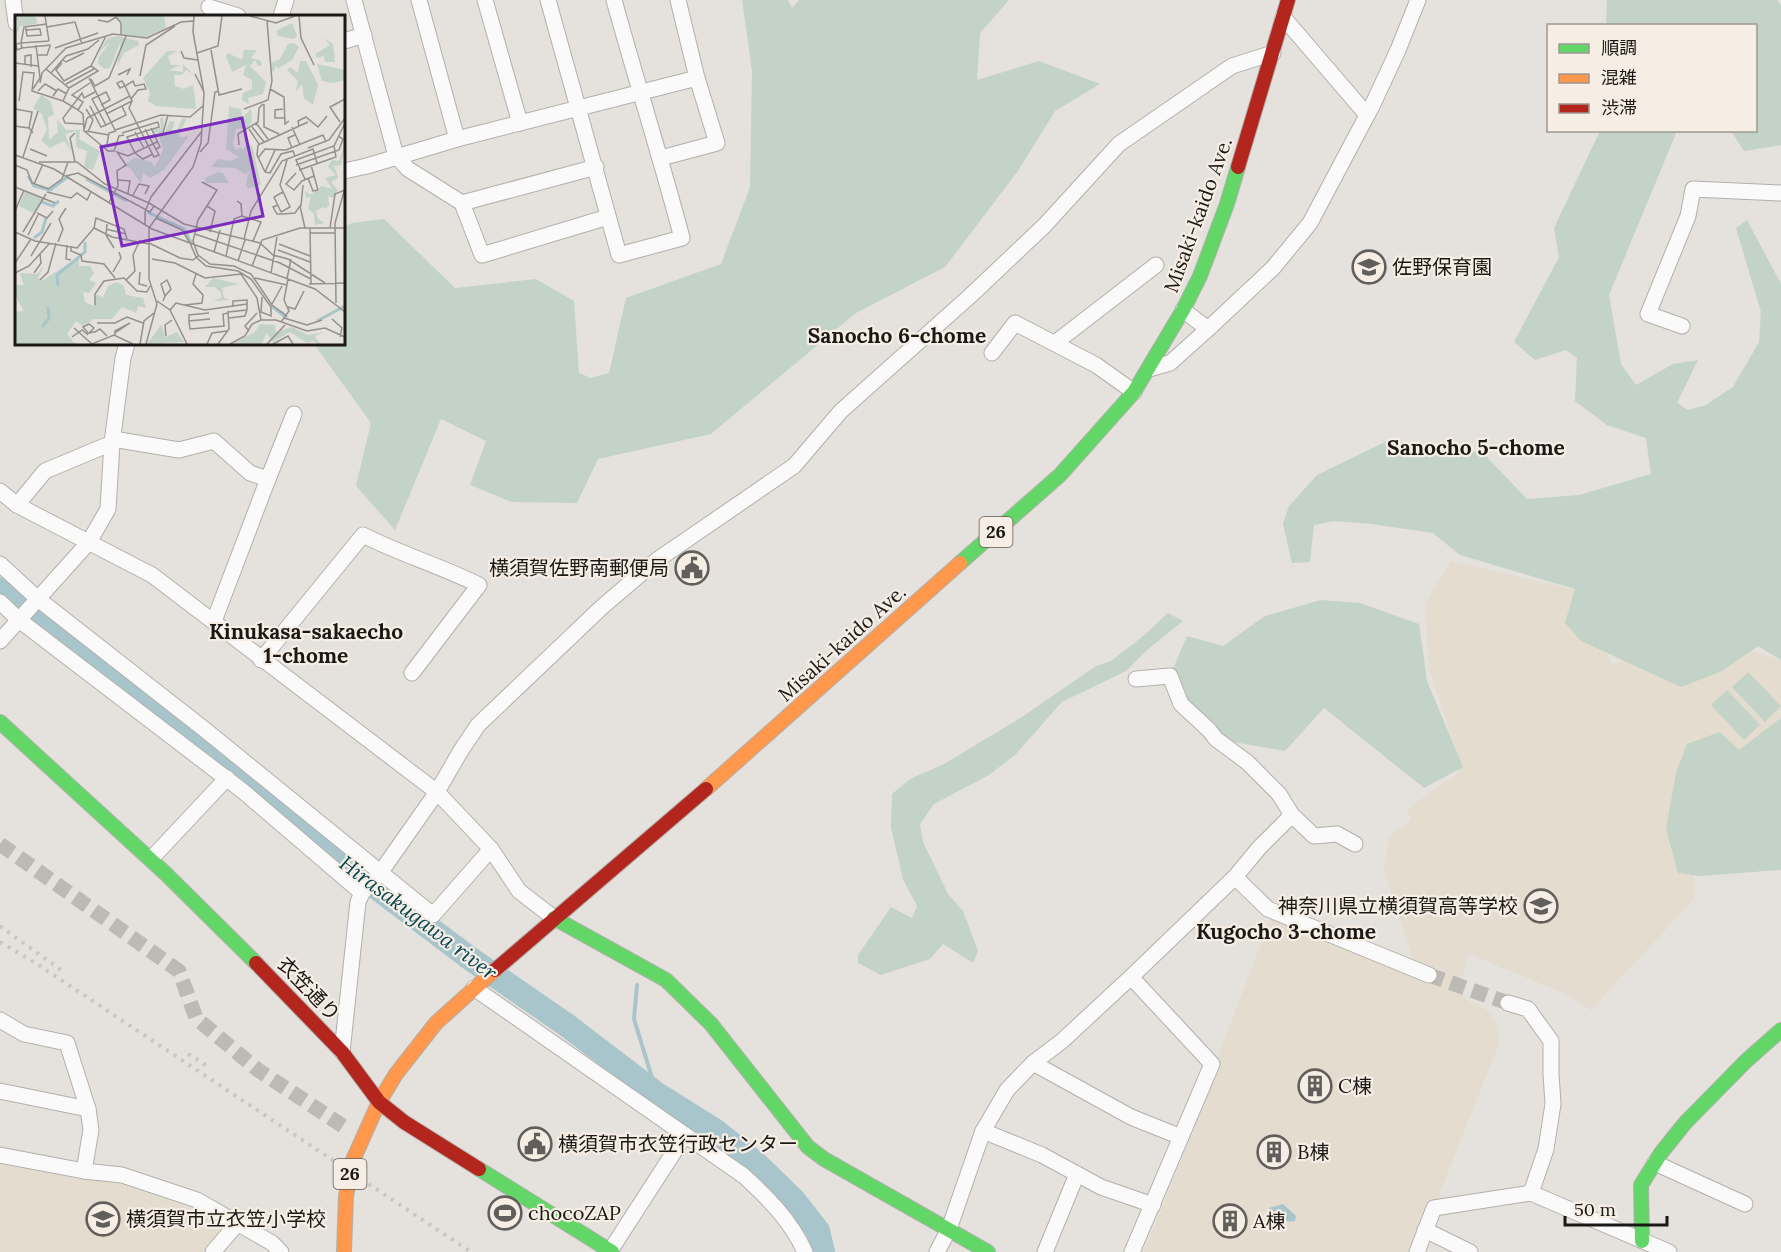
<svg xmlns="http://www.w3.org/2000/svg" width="1781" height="1252" font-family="Lora,'Noto Sans JP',serif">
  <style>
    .education { fill: #e4dcce }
    .green { fill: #c3d3c7 }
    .water { fill: #a8c5cb }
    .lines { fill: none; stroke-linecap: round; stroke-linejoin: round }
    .stream { stroke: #a8c5cb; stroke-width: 4 }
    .river { stroke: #a8c5cb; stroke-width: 24 }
    .street-tunnel { stroke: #bdb9b4; stroke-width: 15; stroke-dasharray: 15 8; stroke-linecap: butt }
    .street-casing { stroke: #b2b0ac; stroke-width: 17 }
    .fast-casing { stroke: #b2b0ac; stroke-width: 16 }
    .slow-casing { stroke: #b2b0ac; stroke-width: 16 }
    .jam-casing { stroke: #b2b0ac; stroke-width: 16 }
    .street { stroke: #fbfafa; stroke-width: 15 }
    .fast { stroke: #63d668; stroke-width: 14 }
    .slow { stroke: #ff974d; stroke-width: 14 }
    .jam { stroke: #b3261e; stroke-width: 14 }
    .rail { stroke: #c7c7c5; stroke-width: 4; stroke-dasharray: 3 6; stroke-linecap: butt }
    .labels { text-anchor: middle; stroke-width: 4.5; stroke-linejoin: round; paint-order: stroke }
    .shield { fill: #f6eee5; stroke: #5d5853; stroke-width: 1.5 }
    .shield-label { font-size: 18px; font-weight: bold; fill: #1b1815 }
    .street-label { font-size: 20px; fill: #1b1815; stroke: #f6eee5 }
    .poi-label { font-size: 20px; fill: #1b1815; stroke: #f6eee5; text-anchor: start }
    .neighbourhood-label { font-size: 21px; font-weight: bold; fill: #1b1815; stroke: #f6eee5 }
    .water-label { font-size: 21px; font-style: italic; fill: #054753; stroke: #f6eee5 }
    .inset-river { fill: none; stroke: #a8c5cb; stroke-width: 3 }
    .inset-road { fill: none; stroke: #94918c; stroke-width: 1.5 }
    .view { fill: #7b2cbf; fill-opacity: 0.15; stroke: #7b2cbf; stroke-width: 3 }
    .inset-edge { fill: none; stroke: #1b1815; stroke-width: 3 }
  </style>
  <rect width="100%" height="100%" fill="#e5e1dc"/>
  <g class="education">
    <path d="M1451 561 1576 590 1612 664 1715 637 1781 661V726L1687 790 1695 898 1591 1010 1566 994 1469 954 1458 992 1470 1002 1487 1010 1497 1023 1499 1044 1416 1252H1144L1209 1092 1219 1065 1217 1059 1222 1045 1272 915 1440 982 1434 972 1415 965 1384 871 1389 837 1412 819 1406 810 1458 773 1460 762 1429 668 1425 604Z"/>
    <path d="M0 1164 74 1178 119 1183 190 1208 224 1229 209 1252H0Z"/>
  </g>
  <g class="green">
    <path d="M742 0H788L792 8 799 0H1009L980 33 977 80 1039 61 1100 84 1055 111 1018 171 945 267 856 313 711 434 598 459 577 503 512 502 470 485 486 441 441 419 395 530 356 486 371 423 314 344H344V227L352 223 384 219 455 288 536 279 574 301 579 373 591 378 609 373 626 298 721 264 750 187 752 71Z"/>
    <path d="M1607 0H1777L1781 5V145L1744 151 1731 131 1756 130V26L1606 25Z"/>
    <path d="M1600 131H1677L1609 295 1621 364 1636 385 1673 364 1698 360 1677 403 1688 410 1706 405 1733 387 1759 342 1761 312 1736 228 1747 220 1781 284V660L1758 646 1722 671 1681 687 1581 641 1565 623 1575 589 1460 555 1433 533 1372 524 1334 521 1314 525 1310 562 1292 563 1283 524 1289 506 1317 475 1387 441 1483 453 1527 499 1579 495 1651 474 1646 438 1607 425 1575 401 1577 358 1566 350 1535 360 1514 342 1559 257 1554 228Z"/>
    <path d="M1321 600 1360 603 1419 624 1427 681 1463 767 1424 788 1324 708 1285 751 1216 739 1181 704 1170 676 1187 636 1223 646 1265 616Z"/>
    <path d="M1168 613 1183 621 1147 650 1126 671 1062 702 1015 755 989 775 934 804 920 824 923 842 948 894 963 911 978 951 973 963 943 944 930 959 881 975 858 963V955L891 907 912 918 917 906 903 879 891 828 892 794 910 779 944 764 1022 717 1096 666 1111 661 1142 637Z"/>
    <path d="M1748 672 1781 706 1765 722 1732 687Z"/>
    <path d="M1727 690 1760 725 1744 740 1711 705Z"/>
    <path d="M1781 718V870L1700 876 1678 873 1666 829 1676 773 1687 744 1720 732 1739 750Z"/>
  </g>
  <path class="water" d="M1283 1204 1296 1216 1295 1221C1286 1223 1279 1218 1270 1216L1269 1208Z"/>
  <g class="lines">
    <path class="stream" d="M637 985 634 1019 657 1094"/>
    <path class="river" d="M0 589 11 599 165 711 308 836 468 957 568 1026 657 1094 716 1131 757 1164 793 1199 818 1231 823 1252"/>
    <g class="street-tunnel">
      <path d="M0 844 179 971 196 1018 258 1070 346 1128"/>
      <path d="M1429 975 1508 1003"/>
    </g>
    <g class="street-casing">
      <g id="street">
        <path d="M13 0 16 23"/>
        <path d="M354 0 396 156 408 169 462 203 482 255 608 217"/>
        <path d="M419 0 457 139"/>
        <path d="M485 0 520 123"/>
        <path d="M548 0 619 255 682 238C661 158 636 80 614 0"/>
        <path d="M209 7 238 16"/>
        <path d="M281 16 286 0"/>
        <path d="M1283 17 1367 115"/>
        <path d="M344 41 364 35"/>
        <path d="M661 158 717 143 697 78 678 0"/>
        <path d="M344 171 367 166 457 139 697 78"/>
        <path d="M462 203 596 167"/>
        <path d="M1183 310 1208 329 1273 268 1310 223 1372 106 1398 50 1418 0"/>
        <path d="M1682 326 1648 314 1688 216 1693 189 1781 193"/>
        <path d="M1055 343 1156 265"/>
        <path d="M992 353 1015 323 1096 365 1134 392"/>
        <path d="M1149 369 1170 363 1208 329"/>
        <path d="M113 439 179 450 214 441 250 473 268 479 214 621"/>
        <path d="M268 479 294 414"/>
        <path d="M0 491 17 505 152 575 437 792 491 849 519 891 554 918"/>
        <path d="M17 505 45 471 112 443"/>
        <path d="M0 564 38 599 204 729 433 915 491 849"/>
        <path d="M0 602 19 620 244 792 362 893"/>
        <path d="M0 641 89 542 108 509 112 443 123 358 127 344"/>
        <path d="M261 660 363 535C400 554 441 566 479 585L412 673"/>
        <path d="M1292 815 1314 836 1337 834 1355 844"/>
        <path d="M151 859 227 778"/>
        <path d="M1235 877 1268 909 1429 975"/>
        <path d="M1131 977 1212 1064 1132 1252"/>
        <path d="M474 988 744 1176C768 1198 791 1221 805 1252"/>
        <path d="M0 1020 24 1034 67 1043 88 1109 91 1130 84 1171"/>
        <path d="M342 1052 358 902 362 893 380 873 437 792 460 752 478 725 602 607 657 560 794 466 841 411 969 297 1044 226 1119 144 1232 66 1273 53"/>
        <path d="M1033 1063 1131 1117 1181 1137"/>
        <path d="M0 1091 88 1109"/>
        <path d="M983 1131 1042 1155 1101 1187 1153 1205"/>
        <path d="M0 1155 84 1171 122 1175 197 1200 272 1243 281 1252"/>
        <path d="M1655 1163 1745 1204"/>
        <path d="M1531 1193 1669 1252"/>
        <path d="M1425 1230 1470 1252"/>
        <path d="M610 1251 685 1135"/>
        <path d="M213 1252 237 1224"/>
        <path d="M937 1252 949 1229 983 1131 1007 1090 1033 1063 1062 1041 1131 977 1235 877 1259 848 1292 815 1279 794 1247 762 1216 739 1209 730 1181 704 1170 676 1136 679"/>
        <path d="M1045 1252 1077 1174"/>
        <path d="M1417 1252 1434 1208 1531 1193 1546 1149 1553 1104 1551 1074V1041L1528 1009 1508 1003"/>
      </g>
    </g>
    <g class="fast-casing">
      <g id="fast">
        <path d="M960 563 1060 475 1134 392 1183 310 1200 276 1227 204 1238 167"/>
        <path d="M0 722 165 873 256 963"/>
        <path d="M554 918 666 980 711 1024 808 1147 824 1159 988 1252"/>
        <path d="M479 1169 612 1252"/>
        <path d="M1642 1241 1641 1185 1661 1153 1685 1123 1746 1061 1781 1030"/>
      </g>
    </g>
    <g class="slow-casing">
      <g id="slow">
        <path d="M706 789 960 563"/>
        <path d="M344 1252 346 1196 353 1160 379 1102 396 1074 436 1023 495 970"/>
      </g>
    </g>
    <g class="jam-casing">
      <g id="jam">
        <path d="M1238 167 1288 0"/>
        <path d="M256 963 342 1052 379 1102 404 1122 479 1169"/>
        <path d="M495 970 706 789"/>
      </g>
    </g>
    <use href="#street" class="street"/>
    <use href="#fast" class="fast"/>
    <use href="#slow" class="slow"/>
    <use href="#jam" class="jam"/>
    <g class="rail">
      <path d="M0 926 65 973"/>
      <path d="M0 942 37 964 471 1252"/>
      <path d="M188 1054 207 1066"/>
    </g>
  </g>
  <defs>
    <g id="school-ring" transform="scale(1.725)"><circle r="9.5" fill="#f6eee5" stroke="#625e5b" stroke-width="1.5"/><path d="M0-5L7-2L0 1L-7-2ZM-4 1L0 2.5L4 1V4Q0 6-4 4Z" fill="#625e5b"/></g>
    <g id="civic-ring" transform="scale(1.725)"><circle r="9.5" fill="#f6eee5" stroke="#625e5b" stroke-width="1.5"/><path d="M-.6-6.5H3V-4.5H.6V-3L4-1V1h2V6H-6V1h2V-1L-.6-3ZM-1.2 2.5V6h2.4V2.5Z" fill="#625e5b"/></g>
    <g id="building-ring" transform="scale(1.725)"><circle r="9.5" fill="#f6eee5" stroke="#625e5b" stroke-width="1.5"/><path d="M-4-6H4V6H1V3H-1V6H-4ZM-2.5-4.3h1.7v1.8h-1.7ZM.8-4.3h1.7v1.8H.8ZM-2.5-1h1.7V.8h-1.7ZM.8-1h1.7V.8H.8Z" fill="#625e5b"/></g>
    <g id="stadium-ring" transform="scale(1.725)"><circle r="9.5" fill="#f6eee5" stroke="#625e5b" stroke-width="1.5"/><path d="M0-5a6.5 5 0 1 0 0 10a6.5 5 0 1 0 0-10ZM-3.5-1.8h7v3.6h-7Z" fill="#625e5b"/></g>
  </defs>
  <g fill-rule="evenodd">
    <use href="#school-ring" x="1369" y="267"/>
    <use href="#civic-ring" x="692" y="568"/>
    <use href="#school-ring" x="1541" y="906"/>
    <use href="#building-ring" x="1315" y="1086"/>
    <use href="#civic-ring" x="535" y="1144"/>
    <use href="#building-ring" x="1274" y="1152"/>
    <use href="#stadium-ring" x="505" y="1213"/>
    <use href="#school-ring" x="103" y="1219"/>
    <use href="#building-ring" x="1230" y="1221"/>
  </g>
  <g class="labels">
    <g class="shield">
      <rect x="979.5" y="517" width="33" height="30" rx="4.5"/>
      <rect x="333.5" y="1159" width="33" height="30" rx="4.5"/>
    </g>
    <g class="shield-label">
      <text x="996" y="538">26</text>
      <text x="350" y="1180">26</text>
    </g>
    <g class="street-label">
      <text transform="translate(1198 215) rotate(-70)" y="7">Misaki-kaido Ave.</text>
      <text transform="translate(842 643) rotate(-42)" y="7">Misaki-kaido Ave.</text>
      <text transform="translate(309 989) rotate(46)" y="7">衣笠通り</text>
    </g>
    <g class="poi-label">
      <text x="1392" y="274">佐野保育園</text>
      <text x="669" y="575" text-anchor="end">横須賀佐野南郵便局</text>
      <text x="1518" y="913" text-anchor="end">神奈川県立横須賀高等学校</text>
      <text x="1338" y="1093">C棟</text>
      <text x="558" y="1151">横須賀市衣笠行政センター</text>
      <text x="1297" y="1159">B棟</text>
      <text x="528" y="1220">chocoZAP</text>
      <text x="126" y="1226">横須賀市立衣笠小学校</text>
      <text x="1253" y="1228">A棟</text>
    </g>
    <g class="neighbourhood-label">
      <text x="897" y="343">Sanocho 6-chome</text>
      <text x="1476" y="455">Sanocho 5-chome</text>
      <text x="306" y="639">Kinukasa-sakaecho<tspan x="306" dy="24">1-chome</tspan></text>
      <text x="1286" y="939">Kugocho 3-chome</text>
    </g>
    <g class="water-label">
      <text transform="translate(418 918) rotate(37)" y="7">Hirasakugawa river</text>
    </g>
  </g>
  <g transform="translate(15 15)">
    <rect width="330" height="330" fill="#e5e1dc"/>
    <path d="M0 1H20L22 5 21 9 5 11 0 23 3 8ZM100 1H149L151 13 131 22 107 20V7ZM277 8 282 21 279 24 263 21 261 16ZM103 21 123 26 124 30 109 38 102 51 106 26 95 53 90 54 83 49 84 42 95 27 84 37 93 23ZM309 23 318 29 320 47H310L309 41 302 43 300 39 315 30ZM279 28 284 32 277 45 264 53 261 51 258 58 256 48 265 44 273 29ZM229 35H242L236 43 245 45 247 50 243 51 240 45 235 51 251 67 248 79 233 83 234 89 227 85 228 78 237 74V65L228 60 231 50 217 57 211 41 213 38 227 45ZM152 36H162L153 41 156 50H166L154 55 168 57V49L178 59 171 55 167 60H159L160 71 169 74 178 70 181 94 141 91 133 86 135 78 128 63ZM285 46H291L303 70 298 90 289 83 287 69 281 77 283 66 272 55 275 52 283 58ZM302 49 330 55V65L318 68 307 66ZM26 80 36 87 39 100 33 102 34 125 43 117 42 104 51 115H65L64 124 85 136 78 155 69 152 72 136 61 132V116L50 119 57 137 49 126 35 133 26 125 32 115 27 99 18 93ZM214 92 226 94 227 103 236 94 237 107 232 113 221 114 218 129 221 135 226 132 227 136 231 130 228 120 238 133 246 170 233 173 231 170 233 159 240 155 230 159 220 153 196 152 203 144 215 146 224 142 211 134ZM148 101 149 119 155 106 160 107 157 115H162L167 104 172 103 164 119 165 122 174 121 149 155 135 163 128 158 126 168 115 153 107 151 120 143 136 147 140 152 148 135 143 117 140 120 136 114 146 113 145 104ZM330 127 326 150 319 151 323 163 316 167 323 175 318 183 313 181 314 190 310 194 308 192 301 196 303 204 310 208 300 210 299 199 293 194 296 182 291 183 290 176 295 180 307 171 317 174 310 163 321 160 313 152 317 145 324 146ZM203 157 208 158 214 168H191L190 163ZM10 176 27 184 20 199 4 191ZM64 242V251H75L79 258 74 265 81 268 74 278 68 277 70 287 79 291 81 280 88 282 93 271 102 267 109 271 111 280 128 283 131 293 123 291 121 298 107 292 97 304H79L68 311 61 306 52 319 60 329H0V297L9 296 0 281V270H9L5 258 22 259 29 251 23 263 27 266ZM198 263 223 269 207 273 209 283 215 285 198 286 206 283V278L200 272H190ZM245 309 260 310 261 317 277 312 293 320 310 317 300 321 305 329H313H303L298 326 292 328 275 317 257 327 252 318 246 329H218L240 317ZM146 310 151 322 162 317 169 327 132 329Z" fill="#c3d3c7"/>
    <path class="inset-river" d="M13 161 19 171 35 175 54 161M71 164 112 186M27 187 38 191 44 186M132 197 169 214 177 229M19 223 27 217 31 203M43 271 42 260 70 237V227M256 291 272 303M302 306 330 291M27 312 34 303 33 292"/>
    <path class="inset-road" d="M30 1 34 26M235 1 261 8 280 1M284 1 286 23 299 50M83 5 93 7 101 2 106 8V20M32 9 9 12 6 28 34 26M11 11V15L12 21 26 20 25 14 11 15M32 12 60 7 67 29M7 33 2 35 1 29 6 28 7 33 36 30M40 33 83 18M196 35 204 80 227 74M166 36 169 43 183 45M182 38 203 31 207 1M22 40H32L35 31M48 45 51 47 69 38M0 48 23 51M10 50V41L16 40V52M76 51 91 21M31 54 54 73 83 56 76 51 49 66 41 55 47 48M36 58 51 41 73 34 84 25M180 59 189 77M103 60 115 54 112 60M125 61 131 30 160 11M74 63 100 115 146 100 175 102 189 90M76 64 80 71 94 63 111 21M107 66 110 71 105 73 102 68ZM25 68 27 58 51 33 98 19 132 23 166 7 178 6M51 69 79 54M54 73 48 86 63 95 68 87 57 80 75 68M18 74 25 63 21 30M255 74 269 82 270 109 274 106M23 76 30 69 42 76M38 81 43 74 52 79M4 86 8 57 19 58 17 76 48 86M117 86 114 93 139 142 144 140 130 114M249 89V112L264 119M86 90 95 85 91 77 77 84 91 110 111 100 107 91 91 99M75 91 86 112 91 110M107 91 117 86 110 71 118 66 120 71 129 69 131 74 123 75 116 84M0 94 17 97 14 113M71 94 78 105 73 117M229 94 253 85 257 66 252 6M268 94 260 95V103H269M63 95 68 99 69 115 72 103 115 81M0 96V111L14 113 18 118M325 107 315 92 330 84M241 108 253 124M68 109 50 108 48 103 67 78 69 83 80 77M284 111 283 106 291 102 303 112 312 101M237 112 249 127M277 112 285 130M136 113 145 132 141 134M234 114 244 129M68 115 93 136H99L104 121 109 120M71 116 94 120M120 117 129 133M60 118 55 123 60 147M107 118 143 107M148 118 153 100M92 129 94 118 101 116M224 130 223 119 243 107 244 93 248 89M243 130 293 107M243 130 242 140 250 157M277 133 273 123 280 120M293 133 314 125 330 103M15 134 32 141M185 137 193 128 200 77 204 76M138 139 128 144 120 138 112 122 144 112 143 107M0 140 39 154 137 214 300 274 330 297M8 142 23 96M243 143 250 134 271 135 308 120 311 127M24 147H62L90 169 134 188 169 209 245 228 258 240 273 244 310 268M0 150 12 155 17 168 34 174M281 150 324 135 328 124 323 121M296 150 303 175M284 155 321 142 319 131M250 157 255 158 266 139 278 136 280 141M250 157 260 135M281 158 271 169 279 175 287 166 299 161M51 161 63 158 135 197 139 191M293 163 298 176 303 175M290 164 281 145 319 131 330 108M102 165 115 166 113 178M187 167 202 175 183 205 178 226 183 240 195 249 219 251 236 259 257 290 272 301M19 169 28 149M0 172 40 188M33 174 47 164 53 147M32 177 56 183 62 178 72 185 76 177M118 180 124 169 134 171 130 179M94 187 103 171 102 156 111 150 102 137 113 141 142 127M263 190 258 192 262 199H268L280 198 285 191 290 213M192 191 200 196 195 217M286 191 288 170M0 196 9 175M266 197 275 192 265 170 272 145M266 197 259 182 268 177M22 198 32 203 38 196M227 201 246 207 238 226M141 203 167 215 175 228M92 209 91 220 99 233M130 209V197L136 182 187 116M79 213 97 222 134 229M295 213 296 269M315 213 320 179 330 175M91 214 111 219M0 217 20 226 62 233 79 213 81 203 109 214 112 224M8 217 31 179M295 218H320M180 219 265 248 296 264M13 220 23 200M229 224 236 196 267 146 298 134 302 148M43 227 48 214 44 204 51 193M134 228 165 243 178 245 183 241M175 228 181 242 191 251 223 256 236 264 256 292V301L246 297 247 282M264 229 295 241M52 230 51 244 56 245M56 231V236L66 240 67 246 89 249 100 263M263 235 295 247M199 237 205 215M16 241 36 208M211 241 219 204 227 201 226 189 222 186M137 244 160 248 190 263 226 259 242 283 246 305M223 246 230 225M0 248 16 224M237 251 247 225 285 213H330M98 257 106 243 104 237M125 257 124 269 132 271M0 258 14 251 34 229M19 258 26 248 25 239M256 258 262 222M240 263 272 270M272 264 276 244M25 265 33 257 41 228M111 265 120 256 118 240 125 225M294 269 330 268M142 286 155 295 172 329M148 286 150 281 146 269 152 265 156 274 150 281M321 288 320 208 330 173M257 289 267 271M80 290V279L89 266 109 263 122 276 132 277 135 271M170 290 187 288 188 280 178 269 181 259M273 292 280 294 289 276M155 295 161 288 190 295 232 289M213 297 232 295V285L218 286V291M214 303 230 301 232 295M269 303 292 310 307 305M195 304 174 306 175 314 209 311 208 299 213 298M317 304 327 313 325 322M174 306V300L194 298M266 307 274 296 269 285 273 264M82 308H100L112 302 128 308M59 313 77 329 99 320 118 329M234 316 230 311 242 298M74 318 79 313 74 309 68 312 73 318H75L78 317H80L85 314 92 321M100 318 115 308 100 316V320M151 321 150 310 157 305M57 322 67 315 73 320M125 329 129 306 139 298M131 329 142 289 134 264V213L178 152 186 128 189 78 178 17 179 1M192 329 197 318 212 316M203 329 214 314 213 296M215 329 230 321 237 309 246 305H261L292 316 310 313 330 322M252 329 270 310M258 329 273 321 278 329"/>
    <path class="view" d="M227 103 248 201 107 231 86 132Z"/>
    <rect width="330" height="330" class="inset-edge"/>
  </g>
  <rect x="1547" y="24" width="210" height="108" fill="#f6eee5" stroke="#9e9892" stroke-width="1.5"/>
  <rect x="1559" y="44" width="30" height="9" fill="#63d668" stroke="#9e9892" stroke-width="1.5"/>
  <text x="1601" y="54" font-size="18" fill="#1b1815">順調</text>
  <rect x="1559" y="74" width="30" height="9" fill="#ff974d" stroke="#9e9892" stroke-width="1.5"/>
  <text x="1601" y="84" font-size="18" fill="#1b1815">混雑</text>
  <rect x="1559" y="104" width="30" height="9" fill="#b3261e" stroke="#9e9892" stroke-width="1.5"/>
  <text x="1601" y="114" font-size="18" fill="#1b1815">渋滞</text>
  <path d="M1565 1216v9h102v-9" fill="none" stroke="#1b1815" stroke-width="3"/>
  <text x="1574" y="1216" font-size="18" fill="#1b1815" stroke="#f6eee5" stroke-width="4.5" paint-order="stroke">50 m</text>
</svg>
